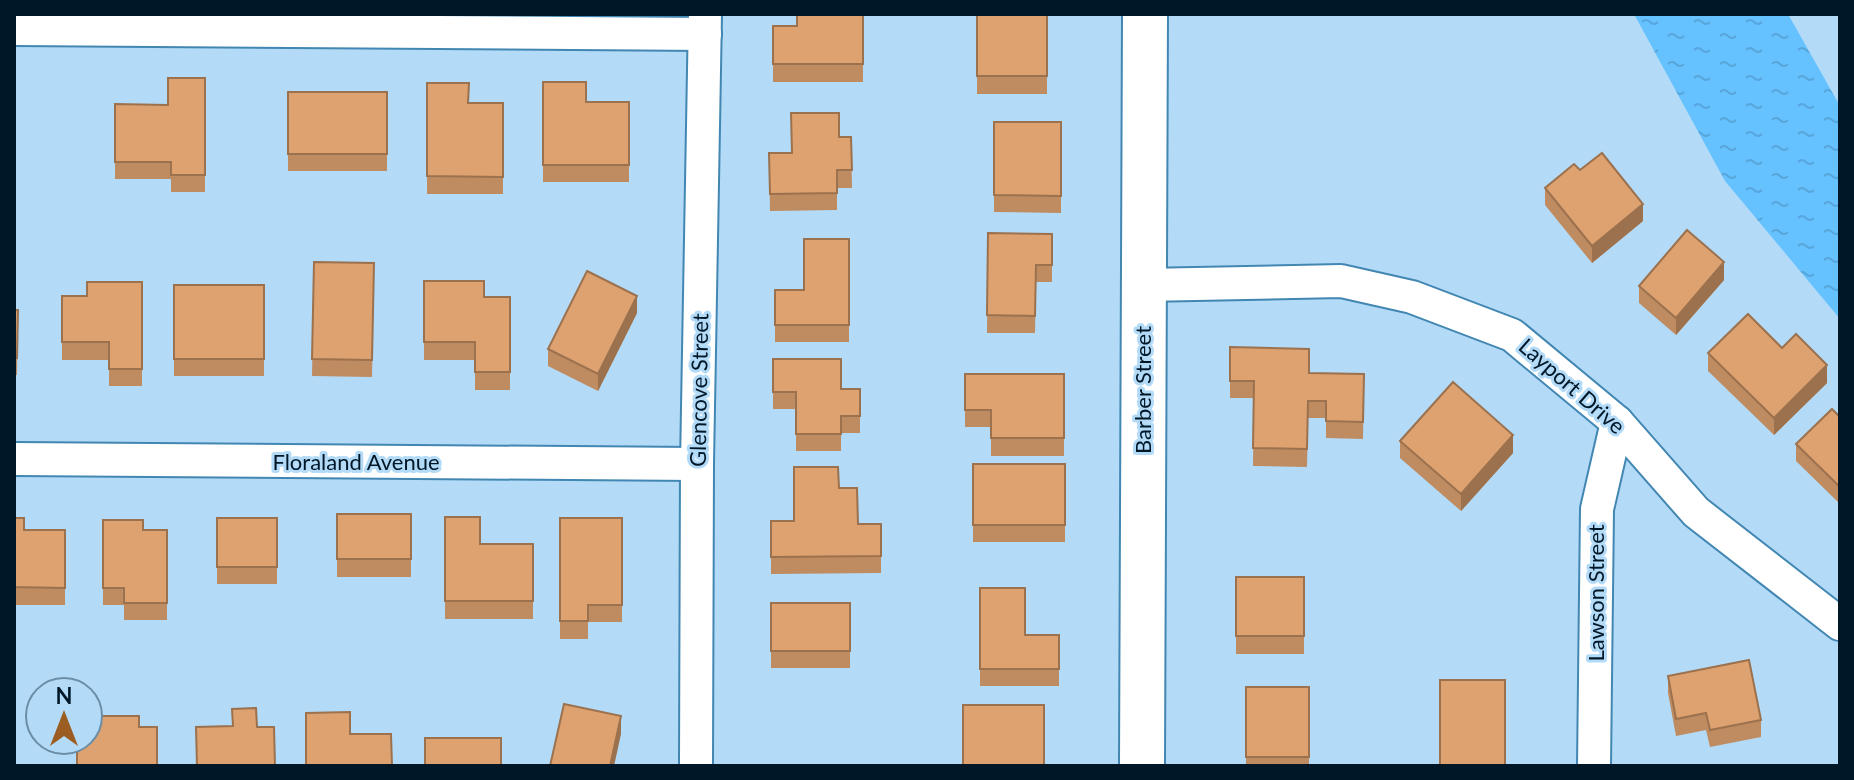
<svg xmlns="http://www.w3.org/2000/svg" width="1854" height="780" font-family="Lato,sans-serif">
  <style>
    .water { fill: url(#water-ripples) }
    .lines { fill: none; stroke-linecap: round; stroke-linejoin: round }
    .street-casing { stroke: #4286b2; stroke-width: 36 }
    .secondary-casing { stroke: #4286b2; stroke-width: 48 }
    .street { stroke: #fff; stroke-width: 32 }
    .secondary { stroke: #fff; stroke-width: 44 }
    .wall { fill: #bf8b60 }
    .shaded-wall { fill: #9b714e }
    .building { fill: #dea270; stroke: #9b714e; stroke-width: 2 }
    .labels { text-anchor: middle; stroke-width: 6; stroke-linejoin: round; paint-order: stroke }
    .street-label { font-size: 22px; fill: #001728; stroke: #b3dbf8 }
  </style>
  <defs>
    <pattern id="water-ripples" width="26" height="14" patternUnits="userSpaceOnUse" patternTransform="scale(2)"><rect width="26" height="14" fill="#66c2ff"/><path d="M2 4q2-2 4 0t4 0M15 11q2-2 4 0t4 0" fill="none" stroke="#57a6db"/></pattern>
  </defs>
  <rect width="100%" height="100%" fill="#b3dbf8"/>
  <path class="water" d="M1634 14H1788L1840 106V319L1725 181Z"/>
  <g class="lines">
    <g class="street-casing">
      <g id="street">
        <path d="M14 29 705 34"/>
        <path d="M1144 285 1341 281 1412 297 1512 335 1617 422 1696 512 1840 624"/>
        <path d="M14 459 697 464"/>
        <path d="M696 766 697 464 705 14"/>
        <path d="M1594 766 1597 509 1617 422"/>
      </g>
    </g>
    <g class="secondary-casing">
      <path id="secondary" d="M1142 766 1145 14"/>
    </g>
    <use href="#street" class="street"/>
    <use href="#secondary" class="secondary"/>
  </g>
  <g class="wall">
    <path d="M863 14V82H773V26H797Z"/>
    <rect x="977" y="14" width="70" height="80"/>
    <path d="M205 78V192H171V179H115V104L168 105Z"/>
    <path d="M543 82 586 102H629V182H543Z"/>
    <path d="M427 83 469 103H503V194H427Z"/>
    <rect x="288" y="92" width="99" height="79"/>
    <path d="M994 122H1061V213L994 212Z"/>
    <path d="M839 137H851L852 188H837V210L770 211 769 153H791Z"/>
    <path d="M1580 170 1643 221 1592 263 1545 205V188Z"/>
    <path d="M988 233 1052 234V282H1036L1035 333H987Z"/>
    <path d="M849 239V342H775V290H804Z"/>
    <path d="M314 262 374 263 372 377 312 376Z"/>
    <path d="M1724 280 1676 335 1639 303V286Z"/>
    <path d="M424 281 484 297H510V390H475V360H424Z"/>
    <path d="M142 282V386H109V360H62V296H87Z"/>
    <rect x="174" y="285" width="90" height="91"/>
    <path d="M14 310H18L17 375H14Z"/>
    <path d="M637 313 598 391 548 366V349Z"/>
    <path d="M1230 347 1309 373 1364 374 1363 439 1326 438V418H1308L1307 467 1253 466 1254 398H1230Z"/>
    <path d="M1782 348 1827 383 1774 435 1708 371V353Z"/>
    <path d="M773 359 841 389H860V433H841V451H796V409H773Z"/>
    <path d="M965 374H1064V456H991V427H965Z"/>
    <path d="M1840 417V504L1796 461V444Z"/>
    <path d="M1400 441 1513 453 1461 511 1400 458Z"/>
    <rect x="973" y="464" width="92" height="78"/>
    <path d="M839 488 858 524H881V573L771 574V521H794Z"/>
    <rect x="337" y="514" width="74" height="63"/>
    <path d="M445 517 480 544H533V619H445Z"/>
    <path d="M14 518 24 530H65V605H14Z"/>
    <rect x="217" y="518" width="60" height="66"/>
    <path d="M560 518H622V622H588V639H560Z"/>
    <path d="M103 520 143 530H167V620H124V605H103Z"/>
    <rect x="1236" y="577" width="68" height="77"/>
    <path d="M980 588 1025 635H1059V686H980Z"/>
    <rect x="771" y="603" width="79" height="65"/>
    <path d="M1668 676 1761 720V737L1710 747 1706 730 1676 736 1668 693Z"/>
    <rect x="1440" y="680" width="65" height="86"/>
    <rect x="1246" y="687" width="63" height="79"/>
  </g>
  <g class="shaded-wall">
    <path d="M1643 204V221L1592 263V246Z"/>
    <path d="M1724 262V280L1676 335V318Z"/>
    <path d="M637 296V313L598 391V374Z"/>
    <path d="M1827 365V383L1774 435V418Z"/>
    <path d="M1513 435V453L1461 511V494Z"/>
    <path d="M621 716V734L614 766H610Z"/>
  </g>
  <g class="building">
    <path d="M797 14H863V64H773V26H797Z"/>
    <rect x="977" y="14" width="70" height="62"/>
    <path d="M168 78H205V175H171V162H115V104L168 105Z"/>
    <path d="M543 82H586V102H629V165H543Z"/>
    <path d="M427 83H469L468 103H503V177L427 176Z"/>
    <rect x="288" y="92" width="99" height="62"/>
    <path d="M791 113H839V137H851L852 170H837V193L770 194 769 153H792Z"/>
    <path d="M994 122H1061V196L994 195Z"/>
    <path d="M1602 153 1643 204 1592 246 1545 188 1574 164 1580 170Z"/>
    <path d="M1687 230 1724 262 1676 318 1639 286Z"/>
    <path d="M988 233 1052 234V265H1036L1035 316 987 315Z"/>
    <path d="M804 239H849V325H775V290H804Z"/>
    <path d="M314 262 374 263 372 360 312 359Z"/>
    <path d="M587 271 637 296 598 374 548 349Z"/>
    <path d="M424 281H484V297H510V372H475V342H424Z"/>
    <path d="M87 282H142V369H109V342H62V296H87Z"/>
    <rect x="174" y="285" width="90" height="74"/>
    <path d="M14 310H18L17 358H14Z"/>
    <path d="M1748 314 1782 348 1796 334 1827 365 1774 418 1708 353Z"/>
    <path d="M1230 347 1309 349V373L1364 374 1363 422 1326 421V401H1308L1307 449 1253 448 1254 381H1230Z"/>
    <path d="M773 359H841V389H860V416H841V434H796V392H773Z"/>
    <path d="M965 374H1064V438H991V410H965Z"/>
    <path d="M1453 382 1513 435 1461 494 1400 441Z"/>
    <path d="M1832 409 1840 417V487L1796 444Z"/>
    <rect x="973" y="464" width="92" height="61"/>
    <path d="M794 467H838L839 488H857L858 524H881V556L771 557V521H794Z"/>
    <rect x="337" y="514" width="74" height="45"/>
    <path d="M445 517H480V544H533V601H445Z"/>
    <path d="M14 518H24V530H65V588L14 587Z"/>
    <rect x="217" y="518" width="60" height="49"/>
    <path d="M560 518H622V605H588V621H560Z"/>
    <path d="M103 520H143V530H167V603H124V588H103Z"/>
    <rect x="1236" y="577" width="68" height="59"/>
    <path d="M980 588H1025V635H1059V669H980Z"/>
    <rect x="771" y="603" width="79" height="48"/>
    <path d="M1749 660 1761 720 1710 730 1706 713 1676 719 1668 676Z"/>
    <rect x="1440" y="680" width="65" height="85"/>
    <rect x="1246" y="687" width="63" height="70"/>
    <path d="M564 704 621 716 610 766H550Z"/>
    <rect x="963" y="705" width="81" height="61"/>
    <path d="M256 708 257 727H274L275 766H197L196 727 233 726 232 709Z"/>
    <path d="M350 712V734H391L392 766H306V713Z"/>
    <path d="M88 716H139V727H157V766H77V740H88Z"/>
    <rect x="425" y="738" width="76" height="28"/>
  </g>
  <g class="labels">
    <g class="street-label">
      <text transform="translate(1572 386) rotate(41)" y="8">Layport Drive</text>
      <text transform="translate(699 390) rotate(-89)" y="8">Glencove Street</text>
      <text transform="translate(1143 390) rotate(-90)" y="8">Barber Street</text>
      <text x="356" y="470">Floraland Avenue</text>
      <text transform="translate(1596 593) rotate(-90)" y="8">Lawson Street</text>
    </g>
  </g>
  <rect width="1854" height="780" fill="none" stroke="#001728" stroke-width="32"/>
  <g transform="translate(64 716)"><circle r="38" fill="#b3dbf8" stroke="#6b8da5" stroke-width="2"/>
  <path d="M0-6L14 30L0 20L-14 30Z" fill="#9b5d22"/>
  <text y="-12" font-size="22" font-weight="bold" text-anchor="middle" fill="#001728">N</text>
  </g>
</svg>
